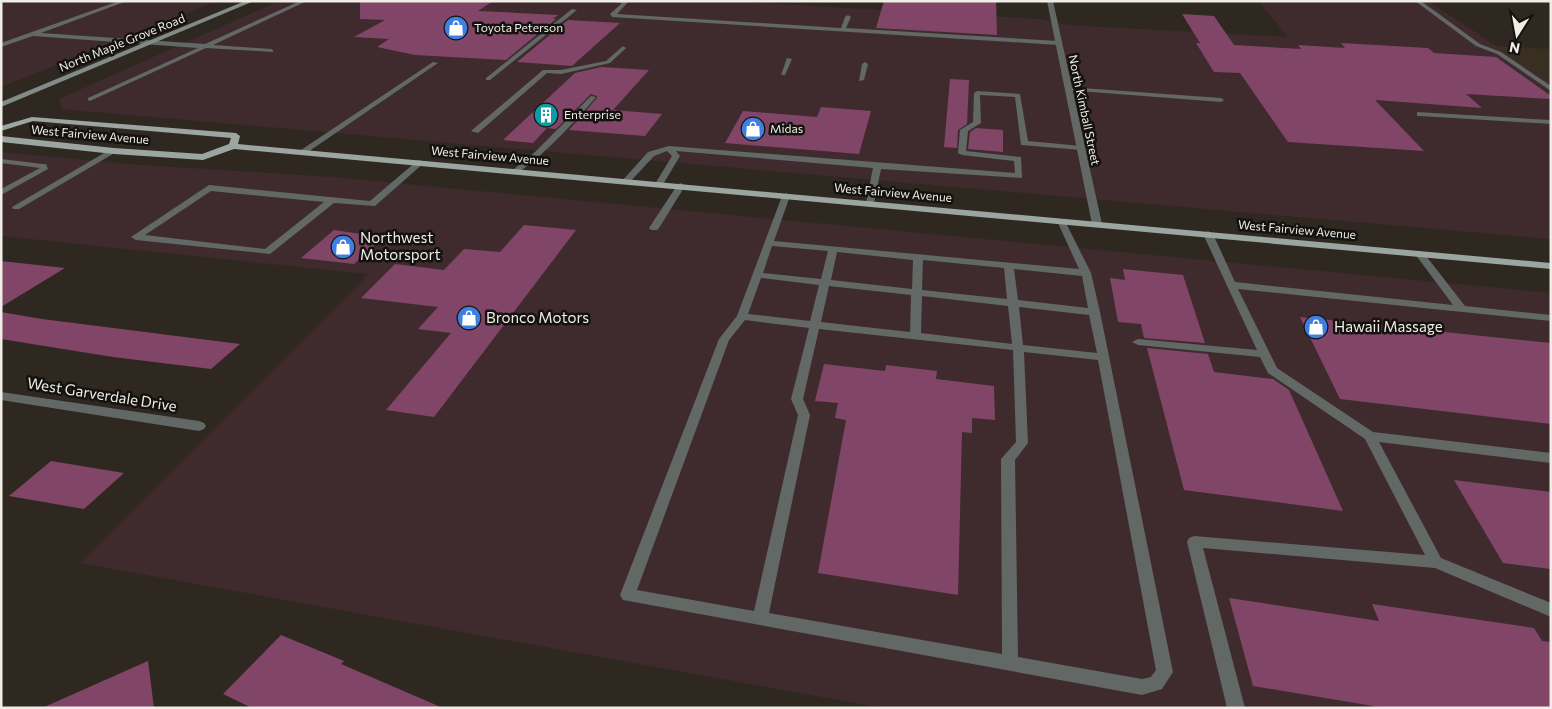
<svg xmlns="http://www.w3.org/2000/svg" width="1552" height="709" font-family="Commissioner,sans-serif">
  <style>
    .commercial { fill: #3f2b2d }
    .built { fill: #382f21 }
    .building { fill: #814667 }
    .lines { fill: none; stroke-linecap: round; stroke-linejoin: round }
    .service { fill: #626865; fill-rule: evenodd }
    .minor { fill: #626865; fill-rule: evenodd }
    .tertiary { fill: #626865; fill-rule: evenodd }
    .secondary { fill: #828b87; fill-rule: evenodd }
    .primary { fill: #9ba6a1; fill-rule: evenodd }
    .labels { text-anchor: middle; stroke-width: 5; stroke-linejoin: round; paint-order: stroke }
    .far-poi-label { font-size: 12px; fill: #f0ece6; stroke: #14120e; text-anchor: start }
    .far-street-label { font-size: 12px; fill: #f0ece6; stroke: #14120e }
    .poi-label { font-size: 15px; fill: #f0ece6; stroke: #14120e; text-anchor: start }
    .street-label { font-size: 15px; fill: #f0ece6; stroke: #14120e }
  </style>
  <rect width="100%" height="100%" fill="#2e2820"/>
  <g class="commercial">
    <path d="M1 1H217L1 87Z"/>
    <path d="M279 1H725L1039 19 1067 25 1288 37 1258 1H1428L1551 82V239L61 109 59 99Z"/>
    <path d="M1 152 127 164 332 177 1551 293V708H883L80 563 369 274 1 236Z"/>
  </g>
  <path class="built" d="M1495 46 1551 49V82Z"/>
  <g class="building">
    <path d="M360 1H493L478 11 558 15 553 19H556L506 60 415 55 377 47 389 39 354 37 385 20 360 19Z"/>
    <path d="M884 1H996L997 35 876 28Z"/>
    <path d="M1182 14 1214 16 1234 45 1301 49 1298 45 1345 48 1341 43 1428 48 1434 53 1496 57 1551 96V99L1466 94 1482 108 1375 100 1424 151 1288 142 1240 73 1214 72 1196 43H1200Z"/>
    <path d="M568 20 620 23 572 66 517 62Z"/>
    <path d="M601 67 649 70 613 110 662 114 645 136 569 130 597 98V96L591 94 556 129 547 128 533 143 503 140 575 73Z"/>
    <path d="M950 79 969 80 967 124 958 130 957 148 944 147Z"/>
    <path d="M821 107 871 111 859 154 725 143 743 111 817 117Z"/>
    <path d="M976 128 1003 130V152L968 149 970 132Z"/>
    <path d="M524 225 576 230 434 417 386 410 451 333 418 329 438 307 361 298 395 264 444 270 464 249 500 252Z"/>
    <path d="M334 230 354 233 385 236 354 264 301 258Z"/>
    <path d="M1 261 65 268 1 307Z"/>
    <path d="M1123 269 1183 275 1205 343 1144 338 1141 324 1118 322 1110 278 1125 280Z"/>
    <path d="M1 312 42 319 240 344 211 369 113 357 1 339Z"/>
    <path d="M1300 317 1551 343V424L1340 399Z"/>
    <path d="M1147 348 1208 354 1214 372 1273 379 1289 390 1343 511 1184 490Z"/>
    <path d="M824 364 885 371 886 365 937 371 936 379 994 386 995 420 972 418V433L962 432 958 595 818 573 846 420 835 418 838 403 815 401Z"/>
    <path d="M51 461 124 473 84 509 9 496Z"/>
    <path d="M1454 480 1551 492V569L1503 563Z"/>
    <path d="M1229 598 1379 621 1372 604 1534 628 1542 641 1551 642V708H1385L1253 686Z"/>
    <path d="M281 635 344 661 341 664 443 708H252L223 694Z"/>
    <path d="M148 661 154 708H42Z"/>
  </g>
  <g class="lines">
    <g class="service">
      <path d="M119 1H127L41 33 205 44 300 1H307L213 45 271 49 273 50V52L206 48 90 101 88 100V98L198 48 33 36 1 47V43Z"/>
      <path d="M606 1H629L617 14 841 28 845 17 848 15 851 17 846 28 1058 41 1061 43 1058 45 612 17 610 14 622 3Z"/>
      <path d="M1415 1H1421L1480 44 1501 52 1551 86V91L1497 54 1476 46Z"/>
      <path d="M572 9 577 10 490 80H486V78Z"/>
      <path d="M623 46 626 48 625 49 610 63 561 74 547 73 478 133 471 131 543 70H561L606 61Z"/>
      <path d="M787 58 792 59 785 75H781Z"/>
      <path d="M433 62 438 63 305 154 298 152Z"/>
      <path d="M865 62 868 64 864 80 859 81 862 64Z"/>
      <path d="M1068 87 1221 98 1224 100 1221 102 1066 90 1065 89Z"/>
      <path d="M977 91 1020 94 1028 141 1081 146 1085 148 1081 150 1021 145 1015 97 980 95 981 123 968 131 966 151 1021 157 1022 178 881 169 874 203 870 206 866 203 873 168 676 151 680 156 662 186 659 187 655 184 672 156 667 151 654 156 629 183H623L622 181 648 152 669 146 1015 173 1014 161 962 155 958 153 960 130 973 122 974 93Z"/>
      <path d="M591 96 596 97C586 110 527 174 514 173V169L535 152Z"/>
      <path d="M1417 112 1551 120V124L1420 116H1417Z"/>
      <path d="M111 149 118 151 19 209H13L12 207Z"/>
      <path d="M1 159 43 164H46L48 169 1 195V189L40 168 1 163Z"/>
      <path d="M418 160 425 162 375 206 334 203 270 254 136 240 131 237 209 185 370 201ZM211 191 324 202 265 249 145 235Z"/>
      <path d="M681 183 685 186 659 228 657 230H651L649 228 678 184Z"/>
      <path d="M786 193 790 196 774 241 1079 269 1057 221 1058 219H1064L1091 273 1100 312 1173 672 1162 689 1142 695 623 600 620 595 719 339 737 316 782 196ZM772 246 828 251 821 279 763 273ZM837 252 913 260 912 289 831 280ZM923 260 1004 268 1007 299 922 290ZM1014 269 1082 276 1088 308 1018 300ZM761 278 819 285 810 321 748 314ZM829 286 911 295 910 332 821 322ZM922 296 1008 306 1012 344 921 333ZM1019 307 1089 315 1097 353 1023 345ZM745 320 809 328 791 399 798 415 754 611 637 590 729 340ZM819 329 1013 350 1016 442 1001 459 1002 654 769 613 810 415 803 399ZM1024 352 1098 360 1156 670 1151 677 1142 679 1018 657 1015 460 1028 443Z"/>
      <path d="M1208 231 1213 234 1235 282 1453 305 1415 254 1420 251 1423 252 1465 306 1551 315V321L1238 289 1277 368 1373 432 1551 453V463L1379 442 1441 558 1551 603V617L1435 568 1203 548 1245 708H1227L1187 542 1189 538 1194 536 1425 555 1365 439 1268 373 1260 357 1138 345 1132 342 1138 339 1257 350 1203 234Z"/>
    </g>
    <path class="minor" d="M1 392 199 421 204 423 206 426 204 429 199 431 1 400Z"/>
    <path class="tertiary" d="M1047 1H1053L1102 224 1097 227 1092 224Z"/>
    <path class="secondary" d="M245 1H254L1 107V102Z"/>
    <path class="primary" d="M32 117 236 133 240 136 238 144 1551 263V269L234 149 203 160 114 154 1 142V136L114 148 202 154 229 144 231 138 33 121 1 131V126Z"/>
  </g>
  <defs>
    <g id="shop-disc" transform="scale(1.25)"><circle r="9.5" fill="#3f7fe0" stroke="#14120e"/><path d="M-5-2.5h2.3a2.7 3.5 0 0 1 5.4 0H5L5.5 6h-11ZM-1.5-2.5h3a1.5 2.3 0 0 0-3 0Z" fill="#fff"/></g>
    <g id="building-disc" transform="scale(1.25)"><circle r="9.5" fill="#0f9aa8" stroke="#14120e"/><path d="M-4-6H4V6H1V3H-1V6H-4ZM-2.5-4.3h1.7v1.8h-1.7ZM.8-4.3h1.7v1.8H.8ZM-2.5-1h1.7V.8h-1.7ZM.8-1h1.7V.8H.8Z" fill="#fff"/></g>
  </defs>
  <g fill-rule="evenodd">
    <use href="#shop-disc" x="456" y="28"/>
    <use href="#building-disc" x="546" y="115"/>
    <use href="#shop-disc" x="753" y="129"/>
    <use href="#shop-disc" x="343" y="247"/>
    <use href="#shop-disc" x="469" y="318"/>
    <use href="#shop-disc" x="1316" y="327"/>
  </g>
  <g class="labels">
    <g class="far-poi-label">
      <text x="474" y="32">Toyota Peterson</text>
      <text x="564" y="119">Enterprise</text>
      <text x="770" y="133">Midas</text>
    </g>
    <g class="far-street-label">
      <text transform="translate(122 43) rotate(-22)" y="4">North Maple Grove Road</text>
      <text transform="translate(1084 110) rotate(78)" y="4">North Kimball Street</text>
      <text transform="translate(90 135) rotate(5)" y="4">West Fairview Avenue</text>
      <text transform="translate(490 156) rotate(5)" y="4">West Fairview Avenue</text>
      <text transform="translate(893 193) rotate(5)" y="4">West Fairview Avenue</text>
      <text transform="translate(1297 230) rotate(5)" y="4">West Fairview Avenue</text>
    </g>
    <g class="poi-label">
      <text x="360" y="243">Northwest<tspan x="360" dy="17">Motorsport</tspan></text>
      <text x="486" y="323">Bronco Motors</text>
      <text x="1334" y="332">Hawaii Massage</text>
    </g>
    <g class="street-label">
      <text transform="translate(102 395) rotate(9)" y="5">West Garverdale Drive</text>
    </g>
  </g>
  <rect width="1552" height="709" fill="none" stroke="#f0ece6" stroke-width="5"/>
  <g transform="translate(1517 35) rotate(191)" stroke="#14120e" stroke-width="4" paint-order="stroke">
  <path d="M0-4L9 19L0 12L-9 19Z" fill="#f0ece6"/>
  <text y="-8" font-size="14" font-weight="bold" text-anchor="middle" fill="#f0ece6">N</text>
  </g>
</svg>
